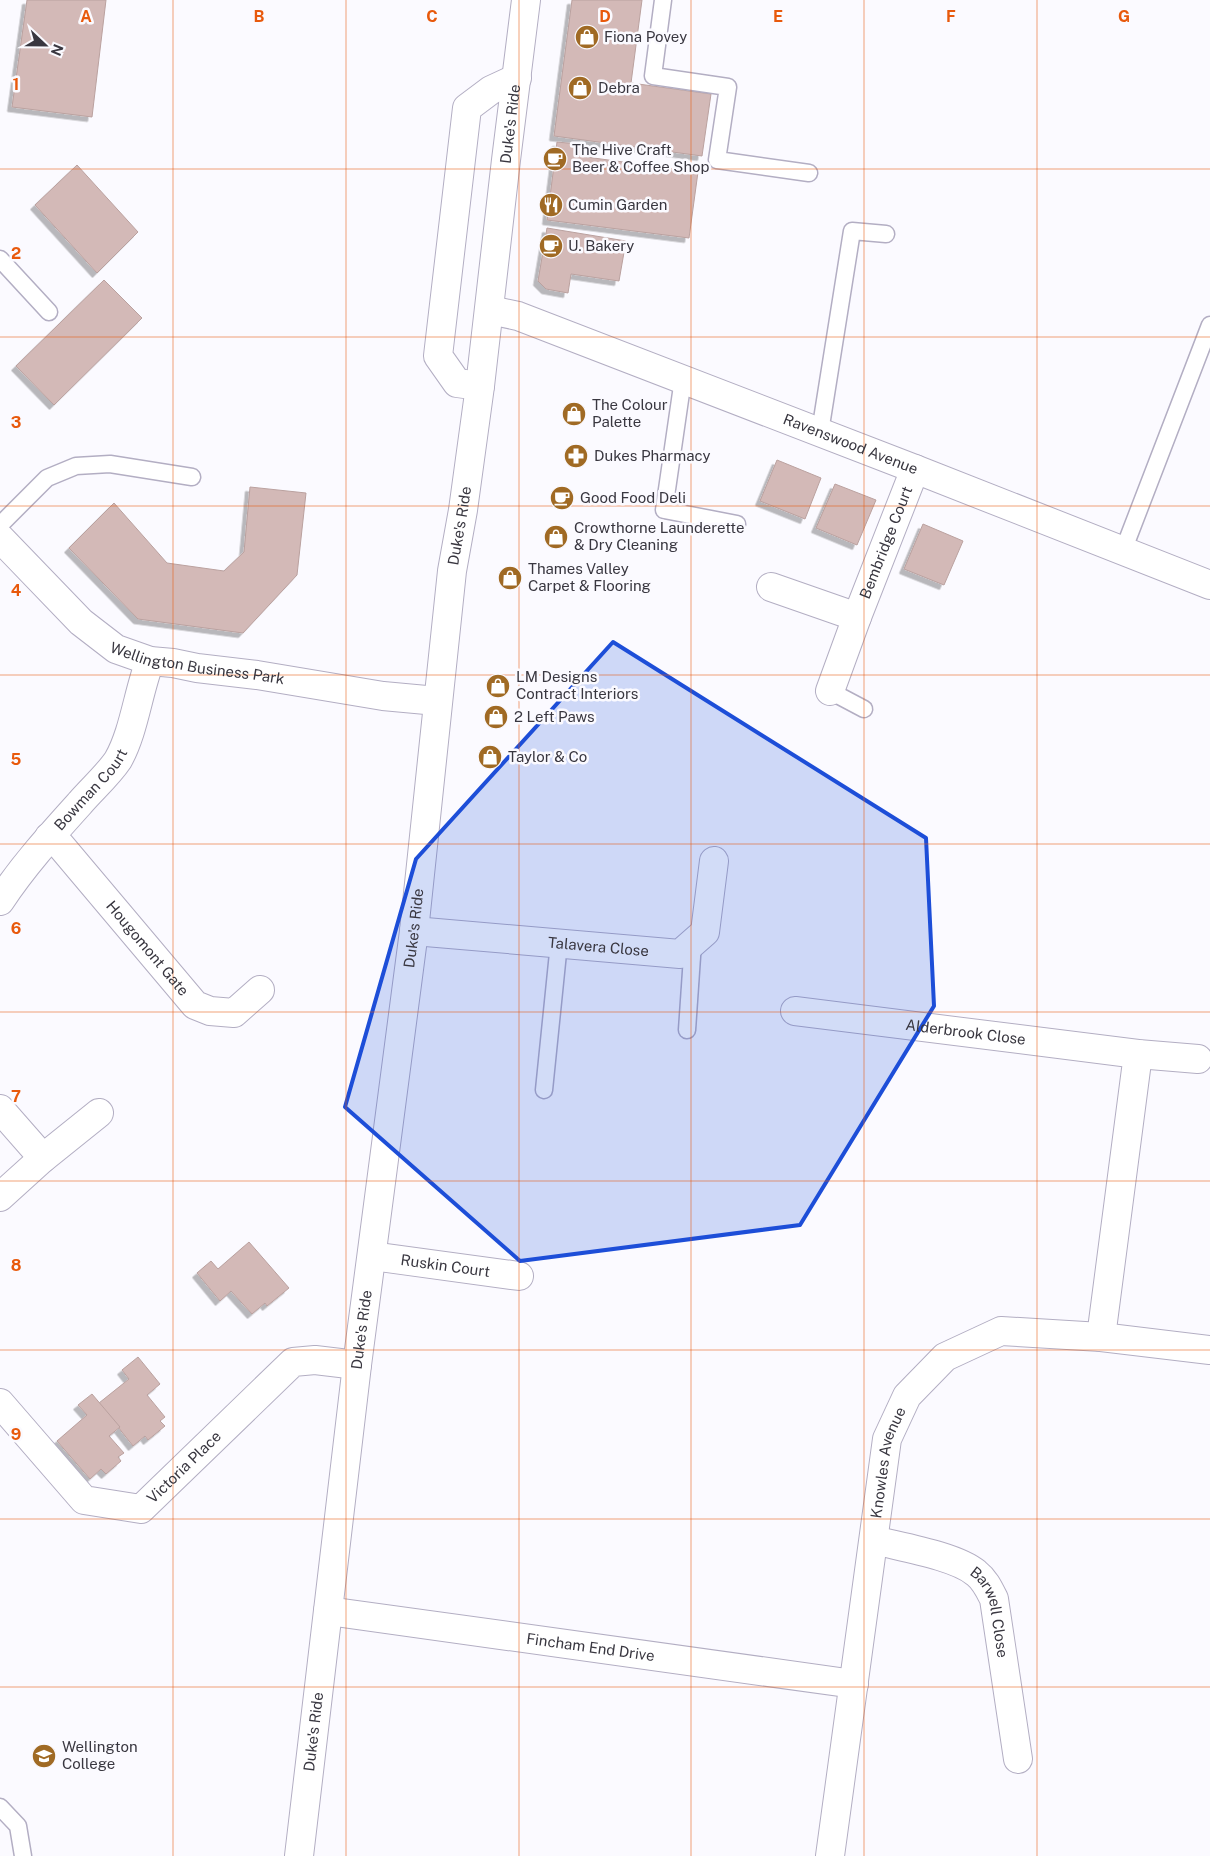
<svg xmlns="http://www.w3.org/2000/svg" width="1210" height="1856" font-family="'Public Sans',sans-serif">
  <style>
    .building { fill: #d3b9b7; stroke: #baa19f; filter: url(#shadow) }
    .lines { fill: none; stroke-linecap: round; stroke-linejoin: round }
    .service-casing { stroke: #b3aec3; stroke-width: 19 }
    .minor-casing { stroke: #b3aec3; stroke-width: 30 }
    .secondary-casing { stroke: #b3aec3; stroke-width: 30 }
    .service { stroke: #fff; stroke-width: 16 }
    .minor { stroke: #fff; stroke-width: 28 }
    .secondary { stroke: #fff; stroke-width: 28 }
    .marked { fill: #1d4ed8; fill-opacity: 0.2; stroke: #1d4ed8; stroke-width: 4; stroke-linejoin: round }
    .grid { fill: none; stroke: #e8590c; stroke-width: 1; stroke-opacity: 0.55 }
    .labels { text-anchor: middle; stroke-width: 5; stroke-linejoin: round; paint-order: stroke }
    .poi-label { font-size: 15px; fill: #393740; stroke: #fbfaff; text-anchor: start }
    .street-label { font-size: 15px; fill: #393740; stroke: #fbfaff }
    .grid-label { font-size: 16px; text-anchor: middle; font-weight: bold; fill: #e8590c; stroke: #fbfaff; stroke-width: 5; stroke-linejoin: round; paint-order: stroke }
  </style>
  <defs>
    <filter id="shadow"><feDropShadow dx="-4.5" dy="4.5" stdDeviation="0" flood-color="#0004"/></filter>
  </defs>
  <rect width="100%" height="100%" fill="#fbfaff"/>
  <g class="building">
    <path d="M27 0H106L92 117 12 107Z"/>
    <path d="M572 0H642L631 83 711 94 702 156 554 136Z"/>
    <path d="M557 142 587 145 586 157 698 172 689 238 547 220Z"/>
    <path d="M77 165 138 232 97 273 35 205Z"/>
    <path d="M547 228 626 241 619 281 571 274 568 293 546 289 538 281Z"/>
    <path d="M104 280 142 318 54 405 16 366Z"/>
    <path d="M777 460 821 478 805 519 760 501Z"/>
    <path d="M835 484 876 500 857 545 816 528Z"/>
    <path d="M250 487 306 493 297 575 243 633 138 619 69 548 114 503 167 563 224 571 244 552Z"/>
    <path d="M923 524 963 541 944 585 904 569Z"/>
    <path d="M249 1242 289 1288 267 1306 265 1303 252 1314 231 1291 220 1301 197 1273 211 1261 218 1269Z"/>
    <path d="M138 1357 160 1384 147 1395 165 1417 160 1421 165 1426 148 1440 145 1436 133 1446 99 1403 129 1379 122 1370Z"/>
    <path d="M92 1394 120 1427 109 1436 124 1453 118 1457 121 1461 106 1474 101 1469 90 1479 57 1441 87 1415 78 1405Z"/>
  </g>
  <g class="lines">
    <g class="service-casing">
      <g id="service">
        <path d="M663 0 653 76 728 87 717 160 809 173"/>
        <path d="M0 259 49 312"/>
        <path d="M683 379 664 510 737 524"/>
        <path d="M820 432 852 231 886 234"/>
        <path d="M0 525 47 478 76 466 110 464 192 477"/>
        <path d="M1123 551 1210 325"/>
        <path d="M830 691 864 709"/>
        <path d="M687 1030 693 942"/>
        <path d="M544 1090 559 943"/>
        <path d="M0 1807 18 1826 23 1856"/>
      </g>
    </g>
    <g class="minor-casing">
      <g id="minor">
        <path id="s1" d="M490 310 518 316 915 469 1210 585"/>
        <path d="M480 386 457 383 438 356 467 108 491 90 517 78"/>
        <path id="s2" d="M0 538 81 622 116 649 150 661 173 663 197 668 257 675 383 696 437 701"/>
        <path id="s3" d="M771 587 857 617 915 469"/>
        <path d="M830 691 857 617"/>
        <path id="s4" d="M49 837 61 846 195 1005 210 1011 234 1013 260 990"/>
        <path id="s5" d="M0 901C23 866 52 834 80 803 92 789 108 775 118 760 134 732 138 692 150 661"/>
        <path id="s6" d="M414 931 680 954 705 932 714 861"/>
        <path id="s7" d="M795 1011 1138 1054 1198 1059"/>
        <path d="M0 1109 43 1158 0 1197"/>
        <path d="M43 1158 99 1113"/>
        <path id="s8" d="M372 1256 519 1276"/>
        <path d="M1101 1337 1138 1054"/>
        <path id="s9" d="M0 1403 84 1500 141 1509 293 1362 315 1360 357 1365"/>
        <path id="s10" d="M874 1540C901 1547 956 1556 976 1573 985 1580 989 1589 994 1599L1018 1759"/>
        <path id="s11" d="M328 1611 854 1684"/>
        <path id="s12" d="M830 1856 887 1439 907 1396 945 1357 1001 1331 1101 1337 1210 1350"/>
      </g>
    </g>
    <g class="secondary-casing">
      <g id="secondary">
        <path id="s13" d="M299 1856 357 1365 414 931 452 571 463 510 480 386 506 160 526 0"/>
      </g>
    </g>
    <use href="#service" class="service"/>
    <use href="#minor" class="minor"/>
    <use href="#secondary" class="secondary"/>
  </g>
  <path class="marked" d="M613 642 926 838 934 1006 800 1225 520 1261 345 1107 416 859Z"/>
  <path class="grid" d="M173 0V1856M346 0V1856M519 0V1856M691 0V1856M864 0V1856M1037 0V1856M0 169H1210M0 337H1210M0 506H1210M0 675H1210M0 844H1210M0 1012H1210M0 1181H1210M0 1350H1210M0 1519H1210M0 1687H1210"/>
  <defs>
    <g id="shop-disc" transform="scale(1.25)"><circle r="9.5" fill="#a06a24" stroke="#fbfaff"/><path d="M-5-2.5h2.3a2.7 3.5 0 0 1 5.4 0H5L5.5 6h-11ZM-1.5-2.5h3a1.5 2.3 0 0 0-3 0Z" fill="#fff"/></g>
    <g id="cafe-disc" transform="scale(1.25)"><circle r="9.5" fill="#a06a24" stroke="#fbfaff"/><path d="M-5.5-4.5H6V0H3Q3 3.5 0 3.5H-2.5Q-5.5 3.5-5.5 0ZM3-3.2v2h1.7v-2ZM-6 4.5H4V6H-6Z" fill="#fff"/></g>
    <g id="restaurant-disc" transform="scale(1.25)"><circle r="9.5" fill="#a06a24" stroke="#fbfaff"/><path d="M-5-6h1v4h1v-4h1v4h1v-4h1v5L-1.5 .5V6h-2V.5L-5-1ZM5-6V6H3V1.5H1.5Q1.5-4 5-6Z" fill="#fff"/></g>
    <g id="pharmacy-disc" transform="scale(1.25)"><circle r="9.5" fill="#a06a24" stroke="#fbfaff"/><path d="M-2-6h4v4h4v4h-4v4h-4v-4h-4v-4h4Z" fill="#fff"/></g>
    <g id="school-disc" transform="scale(1.25)"><circle r="9.5" fill="#a06a24" stroke="#fbfaff"/><path d="M0-5L7-2L0 1L-7-2ZM-4 1L0 2.5L4 1V4Q0 6-4 4Z" fill="#fff"/></g>
  </defs>
  <g fill-rule="evenodd">
    <use href="#shop-disc" x="587" y="37"/>
    <use href="#shop-disc" x="580" y="88"/>
    <use href="#cafe-disc" x="555" y="159"/>
    <use href="#restaurant-disc" x="551" y="205"/>
    <use href="#cafe-disc" x="551" y="246"/>
    <use href="#shop-disc" x="574" y="414"/>
    <use href="#pharmacy-disc" x="576" y="456"/>
    <use href="#cafe-disc" x="562" y="498"/>
    <use href="#shop-disc" x="556" y="537"/>
    <use href="#shop-disc" x="510" y="578"/>
    <use href="#shop-disc" x="498" y="686"/>
    <use href="#shop-disc" x="496" y="717"/>
    <use href="#shop-disc" x="490" y="757"/>
    <use href="#school-disc" x="44" y="1756"/>
  </g>
  <g class="labels">
    <g class="poi-label">
      <text x="604" y="42">Fiona Povey</text>
      <text x="598" y="93">Debra</text>
      <text x="572" y="155">The Hive Craft<tspan x="572" dy="17">Beer &amp; Coffee Shop</tspan></text>
      <text x="568" y="210">Cumin Garden</text>
      <text x="568" y="251">U. Bakery</text>
      <text x="592" y="410">The Colour<tspan x="592" dy="17">Palette</tspan></text>
      <text x="594" y="461">Dukes Pharmacy</text>
      <text x="580" y="503">Good Food Deli</text>
      <text x="574" y="533">Crowthorne Launderette<tspan x="574" dy="17">&amp; Dry Cleaning</tspan></text>
      <text x="528" y="574">Thames Valley<tspan x="528" dy="17">Carpet &amp; Flooring</tspan></text>
      <text x="516" y="682">LM Designs<tspan x="516" dy="17">Contract Interiors</tspan></text>
      <text x="514" y="722">2 Left Paws</text>
      <text x="508" y="762">Taylor &amp; Co</text>
      <text x="62" y="1752">Wellington<tspan x="62" dy="17">College</tspan></text>
    </g>
    <g class="street-label">
      <text dy="5" stroke="none"><textPath href="#s13" startOffset="1745">Duke's Ride</textPath></text>
      <text dy="5" stroke="none"><textPath href="#s1" startOffset="385">Ravenswood Avenue</textPath></text>
      <text dy="5" stroke="none"><textPath href="#s13" startOffset="1340">Duke's Ride</textPath></text>
      <text dy="5" stroke="none"><textPath href="#s3" startOffset="171">Bembridge Court</textPath></text>
      <text dy="5" stroke="none"><textPath href="#s2" startOffset="244">Wellington Business Park</textPath></text>
      <text dy="5" stroke="none"><textPath href="#s5" startOffset="144">Bowman Court</textPath></text>
      <text dy="5" stroke="none"><textPath href="#s13" startOffset="935">Duke's Ride</textPath></text>
      <text dy="5" stroke="none"><textPath href="#s6" startOffset="185">Talavera Close</textPath></text>
      <text dy="5" stroke="none"><textPath href="#s4" startOffset="149">Hougomont Gate</textPath></text>
      <text dy="5" stroke="none"><textPath href="#s7" startOffset="172">Alderbrook Close</textPath></text>
      <text dy="5" stroke="none"><textPath href="#s8" startOffset="74">Ruskin Court</textPath></text>
      <text dy="5" stroke="none"><textPath href="#s13" startOffset="530">Duke's Ride</textPath></text>
      <text dy="5" stroke="none"><textPath href="#s12" startOffset="398">Knowles Avenue</textPath></text>
      <text dy="5" stroke="none"><textPath href="#s9" startOffset="246">Victoria Place</textPath></text>
      <text dy="5" stroke="none"><textPath href="#s10" startOffset="151">Barwell Close</textPath></text>
      <text dy="5" stroke="none"><textPath href="#s11" startOffset="265">Fincham End Drive</textPath></text>
      <text dy="5" stroke="none"><textPath href="#s13" startOffset="125">Duke's Ride</textPath></text>
    </g>
  </g>
  <g class="grid-label">
    <text x="86" y="22">A</text>
    <text x="259" y="22">B</text>
    <text x="432" y="22">C</text>
    <text x="605" y="22">D</text>
    <text x="778" y="22">E</text>
    <text x="951" y="22">F</text>
    <text x="1124" y="22">G</text>
    <text x="16" y="90">1</text>
    <text x="16" y="259">2</text>
    <text x="16" y="428">3</text>
    <text x="16" y="596">4</text>
    <text x="16" y="765">5</text>
    <text x="16" y="934">6</text>
    <text x="16" y="1102">7</text>
    <text x="16" y="1271">8</text>
    <text x="16" y="1440">9</text>
  </g>
  <g transform="translate(45 45) rotate(112)" stroke="#fbfaff" stroke-width="4" paint-order="stroke">
  <path d="M0-4L9 19L0 12L-9 19Z" fill="#393740"/>
  <text y="-8" font-size="14" font-weight="bold" text-anchor="middle" fill="#393740">N</text>
  </g>
</svg>
